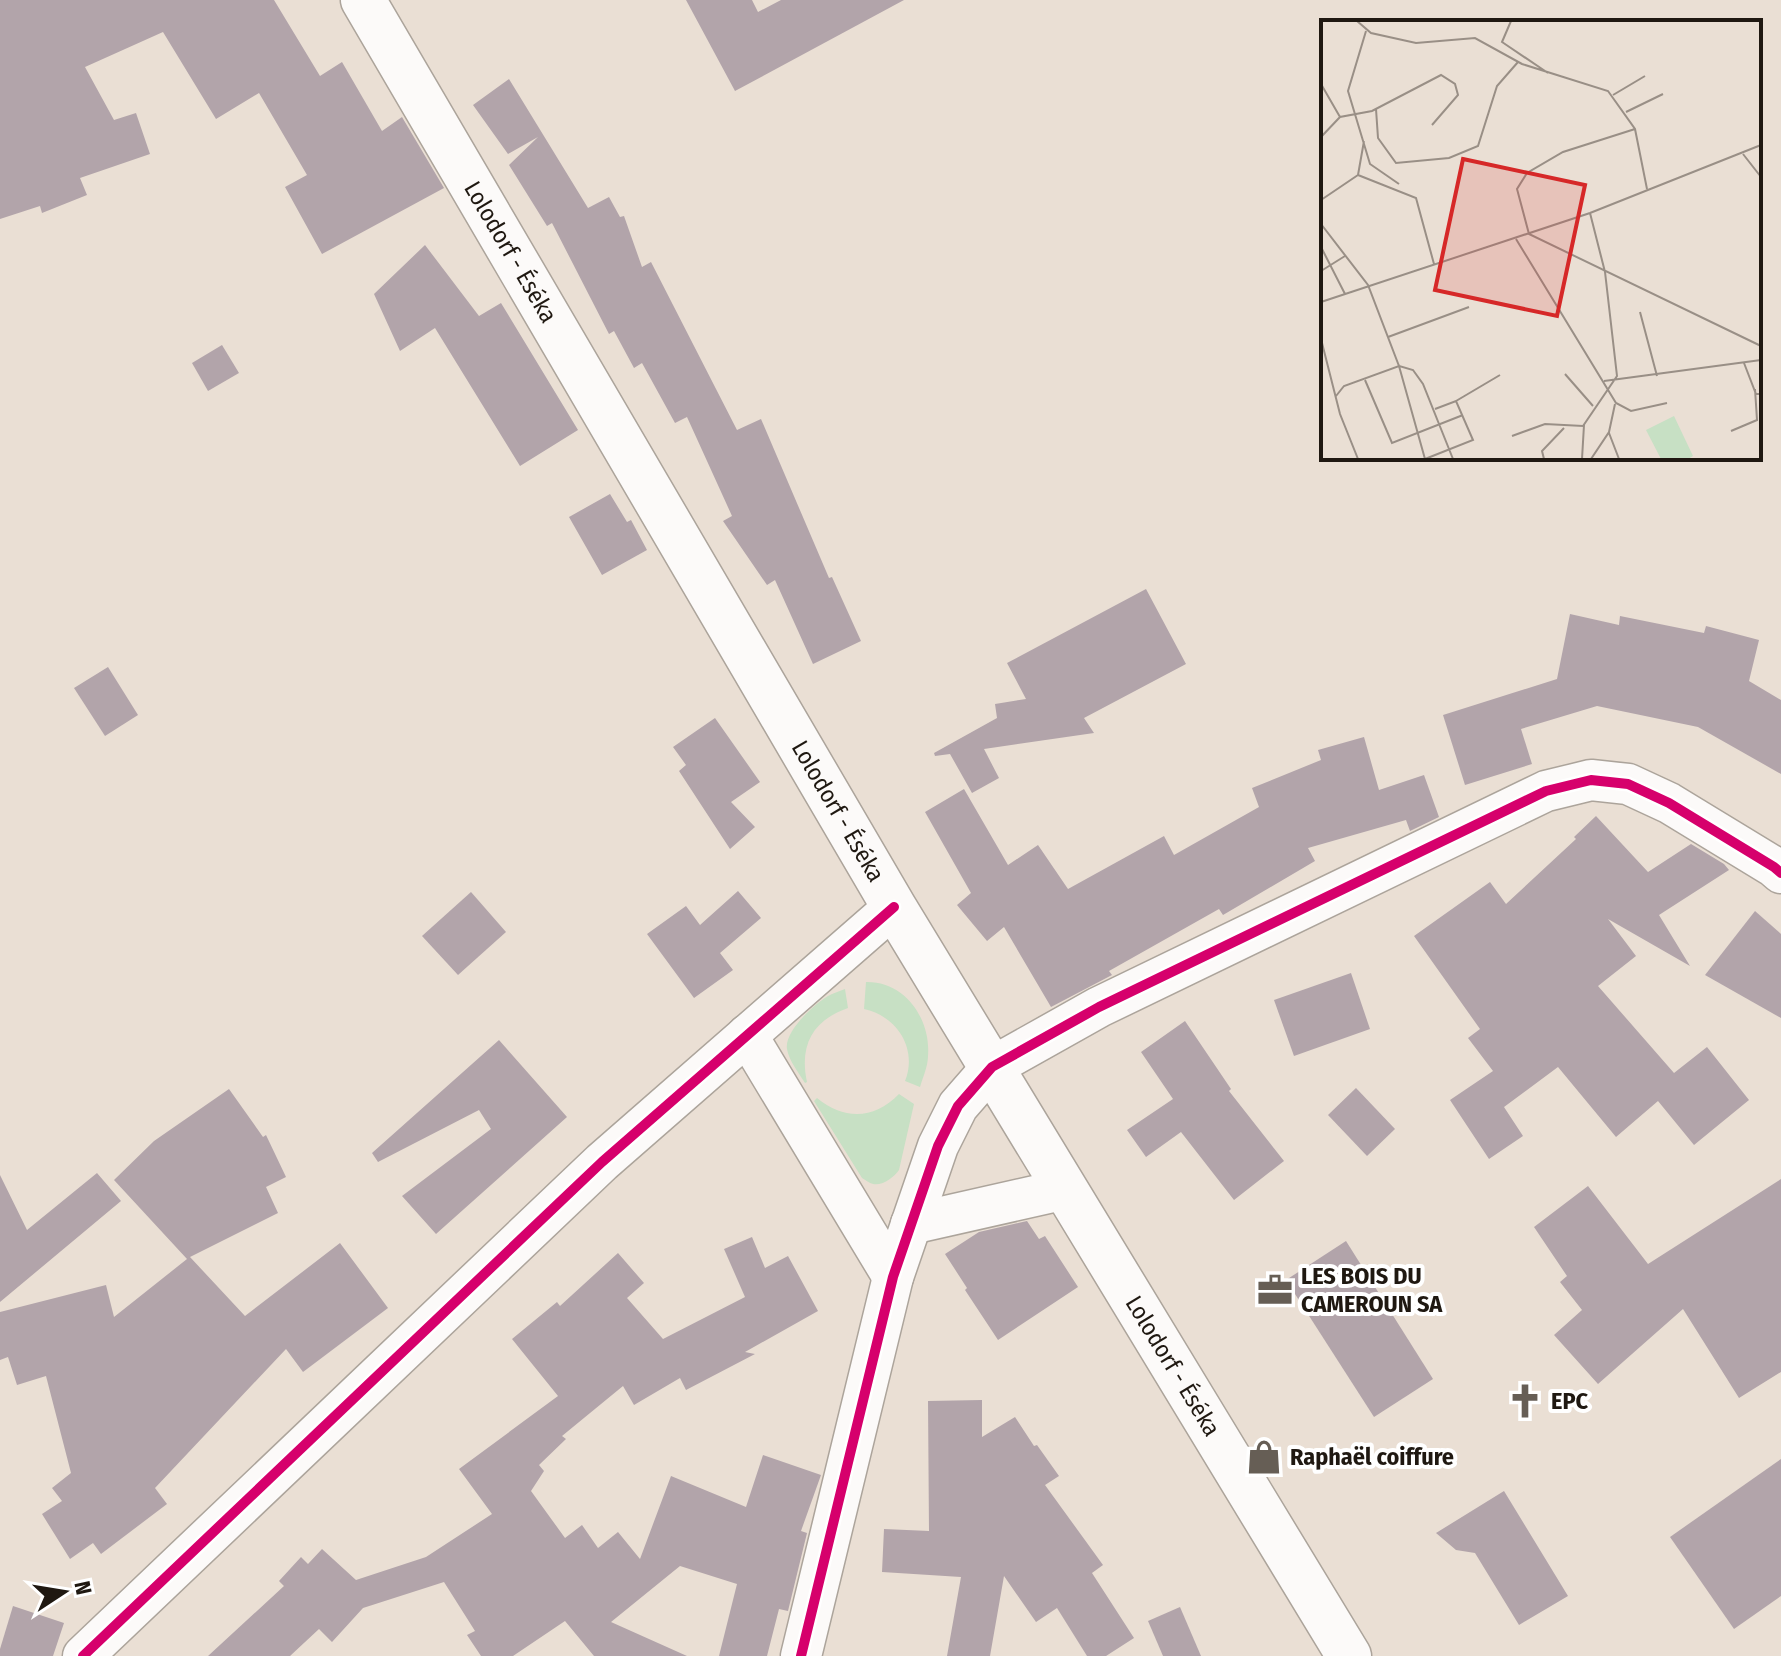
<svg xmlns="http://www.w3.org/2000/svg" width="1781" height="1656" font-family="'Fira Sans Condensed',sans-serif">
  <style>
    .green { fill: #c7e0c4 }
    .building { fill: #b2a4aa }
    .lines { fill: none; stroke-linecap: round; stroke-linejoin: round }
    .street-casing { stroke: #aca49b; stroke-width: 43 }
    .primary-casing { stroke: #aca49b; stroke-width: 47 }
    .street { stroke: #fcfaf9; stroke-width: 40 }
    .primary { stroke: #fcfaf9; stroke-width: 44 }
    .cycleway-casing { stroke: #fff; stroke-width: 15 }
    .cycleway { stroke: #d6006c; stroke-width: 10 }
    .labels { text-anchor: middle; stroke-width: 8; stroke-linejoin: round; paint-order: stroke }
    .street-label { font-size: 24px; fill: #1f1811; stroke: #fff }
    .poi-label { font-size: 24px; font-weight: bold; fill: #1f1811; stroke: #fff; text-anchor: start }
    .inset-road { fill: none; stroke: #998f86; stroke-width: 2 }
    .view { fill: #d62828; fill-opacity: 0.15; stroke: #d62828; stroke-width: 4 }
    .inset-edge { fill: none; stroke: #1f1811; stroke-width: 4 }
  </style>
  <rect width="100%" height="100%" fill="#eadfd4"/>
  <g class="green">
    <path d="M866 982C905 981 931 1019 928 1056 928 1066 923 1077 920 1087L905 1081C918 1049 897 1016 864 1009Z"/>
    <path d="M845 989 848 1008C813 1020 799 1045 807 1082L805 1083C799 1073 789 1061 787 1049 784 1032 813 1005 828 996 833 993 840 991 845 989Z"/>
    <path d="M899 1094 914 1104 899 1170C894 1177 883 1186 873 1184 869 1183 866 1180 862 1178L814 1101 817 1098C844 1120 874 1120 899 1094Z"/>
  </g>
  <g class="building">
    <path d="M0 0H274L320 76 342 62 382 131 402 117 444 188 322 254 285 187 307 175 259 93 216 119 163 32 85 67 114 120 136 113 150 154 80 178 87 195 42 213 40 206 0 219Z"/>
    <path d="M686 0H752L758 12 781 0H904L735 91Z"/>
    <path d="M509 79 588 208 609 197 620 217 624 216 642 267 651 262 737 430 761 419 829 578 832 577 861 641 813 664 775 580 767 585 723 521 732 516 687 417 675 423 642 363 634 368 614 331 609 334 552 223 547 226 509 165 538 137 508 154 473 105Z"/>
    <path d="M425 245 479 316 501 303 578 430 520 466 435 328 400 351 374 294Z"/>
    <path d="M222 345 239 373 208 391 192 363Z"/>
    <path d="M610 494 627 522 631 520 647 550 602 575 569 517Z"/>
    <path d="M1146 589 1186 664 1084 718 1094 733 984 749 999 778 972 793 950 754 935 756 934 753 997 718 995 704 1026 699 1007 663Z"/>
    <path d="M1570 614 1619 625 1620 616 1704 633 1706 626 1759 640 1749 681 1781 700V774L1698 727 1597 706 1521 729 1532 764 1465 785 1443 715 1557 679Z"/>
    <path d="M108 667 138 715 105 736 74 688Z"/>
    <path d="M715 718 760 782 731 802 755 827 730 849 679 771 686 765 673 747Z"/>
    <path d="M1364 737 1379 790 1424 775 1439 817 1410 831 1406 820 1308 848 1315 861 1223 915 1219 909 1109 971 1112 975 1051 1007 1004 927 987 941 957 905 971 893 925 812 964 789 1008 865 1038 845 1068 889 1164 836 1174 855 1259 807 1252 788 1321 760 1318 750Z"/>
    <path d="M1596 816 1648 872 1691 844 1724 864 1729 870 1659 915 1690 966 1608 919 1636 956 1598 986 1674 1073 1707 1047 1749 1100 1694 1145 1658 1101 1616 1137 1558 1067 1504 1107 1523 1136 1489 1159 1450 1100 1493 1071 1468 1038 1480 1029 1414 936 1490 882 1506 904 1576 839 1574 837Z"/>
    <path d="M738 891 761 918 720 953 733 970 694 998 647 934 686 906 700 925Z"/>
    <path d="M471 892 506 932 458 975 422 936Z"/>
    <path d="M1755 911 1781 934V1018L1705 975Z"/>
    <path d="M1351 973 1370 1029 1294 1056 1274 1000Z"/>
    <path d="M1185 1021 1231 1089 1229 1091 1284 1161 1234 1200 1181 1132 1146 1157 1127 1130 1173 1099 1141 1052Z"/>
    <path d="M499 1040 567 1117 436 1234 402 1196 491 1129 479 1110 378 1162 372 1153Z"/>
    <path d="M1356 1088 1395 1129 1367 1156 1328 1115Z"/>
    <path d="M229 1089 263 1137 266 1135 286 1177 266 1187 278 1213 190 1257 245 1316 340 1243 388 1308 303 1372 286 1349 155 1488 167 1504 101 1554 93 1543 70 1559 42 1514 62 1501 52 1488 71 1473 46 1376 17 1385 8 1357 0 1360V1312L106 1285 114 1317 187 1259 114 1180 154 1141Z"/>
    <path d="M97 1173 121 1201 0 1302V1175L27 1230Z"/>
    <path d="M1781 1179V1372L1739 1398 1683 1309 1598 1384 1554 1335 1582 1310 1560 1282 1567 1276 1534 1227 1588 1186 1648 1264Z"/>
    <path d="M1027 1221 1039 1239 1045 1236 1078 1287 998 1340 965 1290 967 1288 945 1254 979 1232Z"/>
    <path d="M752 1237 765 1268 788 1256 818 1311 745 1352 755 1354 686 1390 680 1378 634 1405 623 1386 562 1436 566 1439 539 1465 544 1471 531 1491 565 1538 582 1525 598 1548 618 1532 640 1559 671 1476 746 1507 763 1455 821 1475 801 1531 807 1533 788 1611 779 1609 767 1656H719L737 1584 680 1566 611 1622 687 1656H594L565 1621 513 1656H481L467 1635 475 1631 444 1582 363 1608 332 1642 319 1629 290 1656H208L284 1586 279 1581 301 1557 308 1564 322 1549 356 1580 426 1557 492 1514 459 1469 558 1396 512 1339 557 1302 560 1306 618 1253 644 1283 627 1298 663 1339 745 1297 724 1249Z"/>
    <path d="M1346 1241 1433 1379 1374 1417 1286 1280Z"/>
    <path d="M982 1400V1437L1015 1417 1034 1446 1037 1445 1059 1476 1045 1485 1103 1565 1092 1573 1134 1638 1106 1656H1087L1057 1608 1036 1622 1004 1576 990 1656H947L961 1577 882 1572 884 1529 929 1531 928 1401Z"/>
    <path d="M1781 1459V1596L1734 1629 1670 1537Z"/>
    <path d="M1504 1491 1568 1596 1519 1625 1475 1553 1456 1550 1436 1533Z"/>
    <path d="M13 1606 64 1623 53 1656H0V1649Z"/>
    <path d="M1180 1607 1201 1656H1163L1148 1621Z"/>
  </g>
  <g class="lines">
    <g class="street-casing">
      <g id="street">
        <path d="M747 1035 893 1277"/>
        <path d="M911 1224 1066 1189"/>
        <path d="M83 1656 602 1162 894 907"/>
        <path d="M801 1656 893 1277 938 1146 958 1106 992 1067 1099 1007 1546 791 1591 780 1628 784 1669 803 1774 867 1781 873"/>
      </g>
    </g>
    <g class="primary-casing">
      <g id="primary">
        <path id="s1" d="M363 0 894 907 1349 1656"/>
      </g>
    </g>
    <use href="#street" class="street"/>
    <use href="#primary" class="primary"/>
    <g class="cycleway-casing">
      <g id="cycleway">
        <path d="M83 1656 602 1162 894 907"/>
        <path d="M801 1656 893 1277 938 1146 958 1106 992 1067 1099 1007 1546 791 1591 780 1628 784 1669 803 1774 867 1781 873"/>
      </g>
    </g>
    <use href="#cycleway" class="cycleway"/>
  </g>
  <defs>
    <g id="office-bare" transform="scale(2.76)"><path d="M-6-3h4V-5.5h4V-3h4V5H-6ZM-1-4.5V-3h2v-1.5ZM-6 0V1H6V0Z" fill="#665e55" stroke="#fff" stroke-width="2.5" paint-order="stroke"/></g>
    <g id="church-bare" transform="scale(2.76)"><path d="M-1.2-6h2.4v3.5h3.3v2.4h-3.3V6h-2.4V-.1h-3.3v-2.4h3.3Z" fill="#665e55" stroke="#fff" stroke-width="2.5" paint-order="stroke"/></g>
    <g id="shop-bare" transform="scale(2.76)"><path d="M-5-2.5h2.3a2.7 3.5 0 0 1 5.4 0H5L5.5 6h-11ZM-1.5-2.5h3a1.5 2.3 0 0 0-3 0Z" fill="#665e55" stroke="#fff" stroke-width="2.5" paint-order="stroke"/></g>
  </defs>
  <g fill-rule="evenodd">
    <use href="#office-bare" x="1275" y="1290"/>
    <use href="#church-bare" x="1525" y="1401"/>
    <use href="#shop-bare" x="1264" y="1457"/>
  </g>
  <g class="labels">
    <g class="street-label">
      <text dy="8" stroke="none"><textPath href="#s1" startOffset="292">Lolodorf - Éséka</textPath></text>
      <text dy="8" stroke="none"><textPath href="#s1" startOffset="940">Lolodorf - Éséka</textPath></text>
      <text dy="8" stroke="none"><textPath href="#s1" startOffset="1588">Lolodorf - Éséka</textPath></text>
    </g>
    <g class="poi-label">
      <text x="1301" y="1284">LES BOIS DU<tspan x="1301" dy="28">CAMEROUN SA</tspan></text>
      <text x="1551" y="1409">EPC</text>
      <text x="1290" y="1465">Raphaël coiffure</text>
    </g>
  </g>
  <g transform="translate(1321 20)">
    <rect width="440" height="440" fill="#eadfd4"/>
    <path d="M353 396 372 436 367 439H340L325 410Z" fill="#c7e0c4"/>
    <path class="inset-road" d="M36 1 50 13 95 23 154 18 201 44 287 71 314 109 326 169M190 1 181 22 227 53M45 11 27 71 49 144 78 164M0 64 19 97M292 75 324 56M55 89 57 118 75 143 128 138 157 126 176 66 197 42M305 92 342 74M314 109 242 132 206 153 196 169 208 214 440 326M0 117 19 97 51 91 120 55 134 64 137 75 111 105M422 134 440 157M37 155 95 178 113 244M37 155 43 121M0 180 37 155M0 204 47 265 78 346 92 350 102 364 132 439M195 219 295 383 310 391 346 383M0 227 24 274M0 251 24 236M0 282 269 193 440 125M319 292 336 356M67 317 148 287M0 319 19 394 37 439M423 343 435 374H440M244 354 272 386M44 360 71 423 142 395M283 361 440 340M15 376 23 366 78 346 104 439M135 381 179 355M410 411 436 400 434 369M288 413 298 439M191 416 224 404 262 406 296 356 284 252 269 193M104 439 152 420 135 381 114 389M223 439 221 431 243 408M261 439 263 405M270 439 288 412 294 384"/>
    <path class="view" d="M142 139 264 165 236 296 114 270Z"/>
    <rect width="440" height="440" class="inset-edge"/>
  </g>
  <g transform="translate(64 1592) rotate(78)" stroke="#ffffff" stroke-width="6" paint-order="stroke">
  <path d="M0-6L14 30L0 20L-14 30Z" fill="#1f1811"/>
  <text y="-12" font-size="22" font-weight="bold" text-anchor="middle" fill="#1f1811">N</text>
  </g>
</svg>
